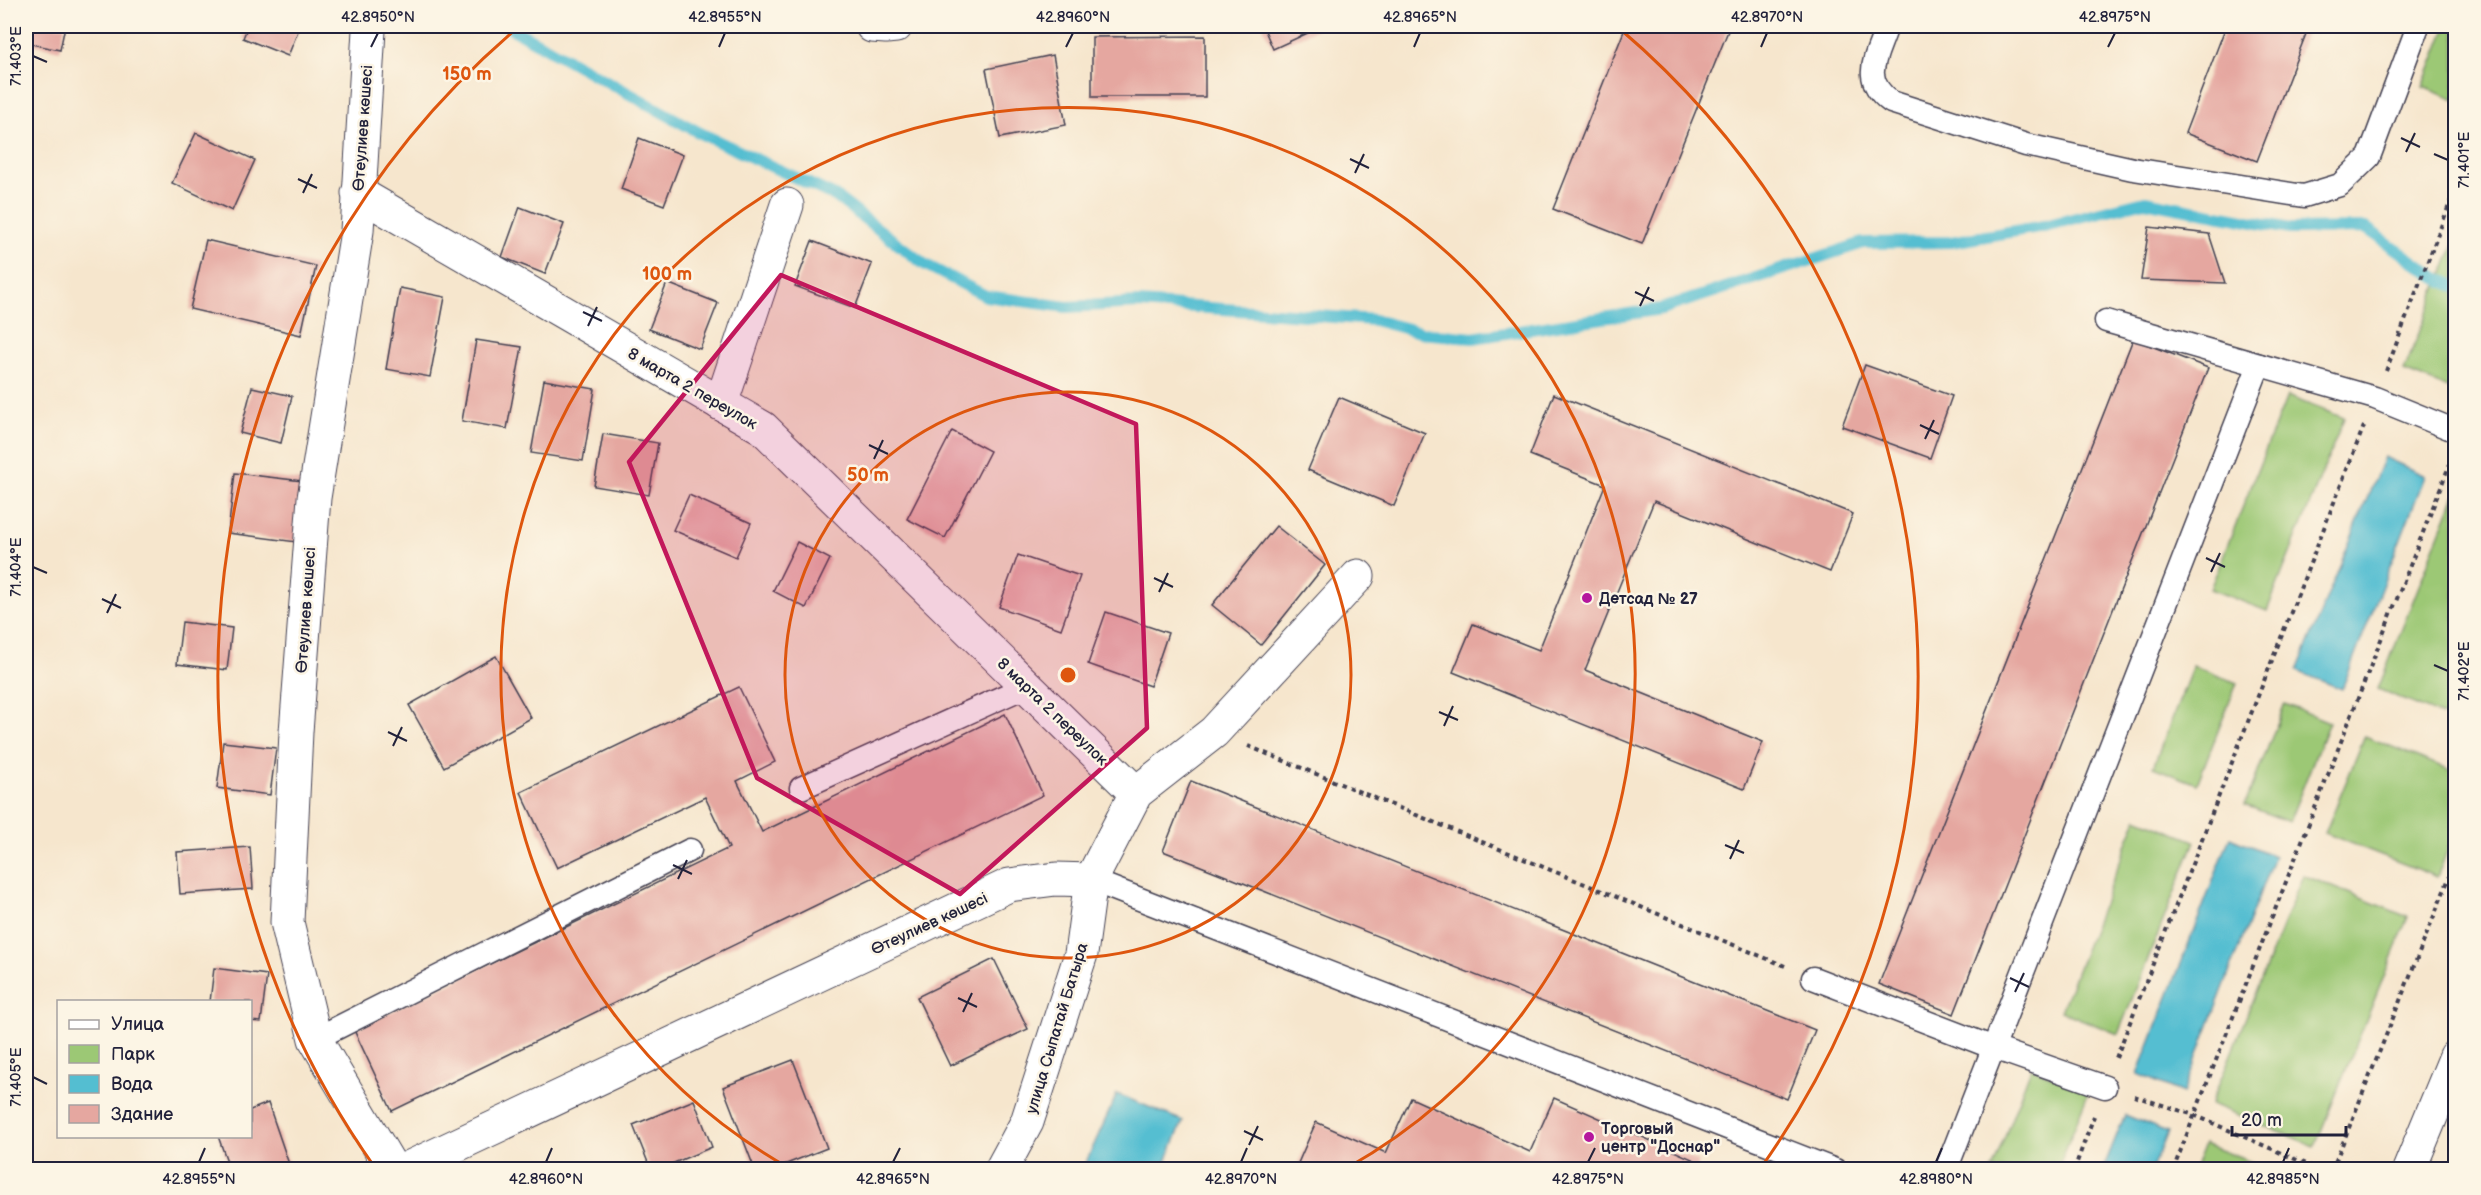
<svg xmlns="http://www.w3.org/2000/svg" width="2481" height="1195" font-family="'Balsamiq Sans',sans-serif">
  <style>
    .green { fill: #9cc875; stroke: #5f7558; stroke-width: 1.5 }
    .water { fill: #54bed1; stroke: #3b7086; stroke-width: 1.5 }
    .lines { fill: none; stroke-linecap: round; stroke-linejoin: round }
    .stream { stroke: #54bed1; stroke-width: 12 }
    .building { fill: #e5a7a0 }
    .lane-casing { stroke: #423f51; stroke-width: 25 }
    .street-casing { stroke: #423f51; stroke-width: 35 }
    .secondary-casing { stroke: #423f51; stroke-width: 35 }
    .path { stroke: #423f51; stroke-width: 4; stroke-dasharray: 4.5 4.5; stroke-linecap: butt }
    .lane { stroke: #fff; stroke-width: 22 }
    .street { stroke: #fff; stroke-width: 33 }
    .secondary { stroke: #fff; stroke-width: 33 }
    .marked { fill: #c2185b; fill-opacity: 0.2; stroke: #c2185b; stroke-width: 4.5; stroke-linejoin: round }
    .ticks { fill: none; stroke: #22223b; stroke-width: 2 }
    .ring { fill: none; stroke: #de560e; stroke-width: 3 }
    .poi-dot { fill: #b5179e; stroke: #fcf5e5; stroke-width: 2 }
    .labels { text-anchor: middle; stroke-width: 5; stroke-linejoin: round; paint-order: stroke }
    .street-label { font-size: 16px; fill: #22223b; stroke: #fcf5e5 }
    .poi-label { font-size: 16px; font-weight: bold; fill: #22223b; stroke: #fcf5e5; text-anchor: start }
    .centre { fill: #de560e; stroke: #fcf5e5; stroke-width: 3 }
    .ring-label { font-size: 18px; text-anchor: middle; font-weight: bold; fill: #de560e; stroke: #fcf5e5; stroke-width: 5; stroke-linejoin: round; paint-order: stroke }
    .neatline { fill: none; stroke: #22223b; stroke-width: 2 }
    .ticks-label { font-size: 15px; text-anchor: middle; fill: #22223b }
  </style>
  <rect width="100%" height="100%" fill="#fcf5e5"/>
  <filter id="ink" filterUnits="userSpaceOnUse"><feTurbulence type="fractalNoise" baseFrequency=".0167" numOctaves="2"/><feDisplacementMap in="SourceGraphic" scale="12" xChannelSelector="R" yChannelSelector="G"/><feConvolveMatrix kernelMatrix="1 2 1 2 8 2 1 2 1" color-interpolation-filters="sRGB"/></filter>
  <filter id="wash" filterUnits="userSpaceOnUse"><feTurbulence type="fractalNoise" baseFrequency=".008" numOctaves="4" result="noise"/><feDisplacementMap in="SourceGraphic" scale="24" xChannelSelector="R" yChannelSelector="G"/><feGaussianBlur stdDeviation="1.35" result="paint"/><feColorMatrix in="noise" values="0 0 0 0 0 0 0 0 0 0 0 0 0 0 0 0 0 1.4 0 .05"/><feComposite in="paint" operator="in"/></filter>
  <g filter="url(#wash)">
    <rect width="100%" height="100%" fill="#f6e6cd"/>
    <g class="green">
      <path d="M2447 26H2455V100L2423 87Z"/>
      <path d="M2455 242V391L2404 371Z"/>
      <path d="M2287 396 2344 418 2267 611 2210 589Z"/>
      <path d="M2455 495V721L2378 689Z"/>
      <path d="M2193 666 2237 683 2197 784 2153 767Z"/>
      <path d="M2285 704 2329 722 2289 822 2245 805Z"/>
      <path d="M2365 736 2455 772V831L2437 877 2325 833Z"/>
      <path d="M2137 818 2195 841 2118 1034 2061 1011Z"/>
      <path d="M2303 875 2408 917 2315 1146 2211 1104Z"/>
      <path d="M2031 1068 2089 1091 2058 1169 1992 1170Z"/>
      <path d="M2204 1144 2269 1169H2194Z"/>
    </g>
    <g class="water">
      <path d="M2384 457 2425 476 2342 689 2297 671Z"/>
      <path d="M2230 837 2274 856 2183 1093 2138 1074Z"/>
      <path d="M1117 1094 1183 1121 1163 1169H1083Z"/>
      <path d="M2125 1115 2167 1132 2152 1169H2103Z"/>
    </g>
    <g class="lines">
      <path class="stream" d="M507 26 700 133 835 196 924 264 986 296 1067 307 1139 303 1374 320 1423 333 1473 338 1661 309 1863 243 1951 242 2044 226 2145 201 2290 229 2366 228 2437 278 2456 287"/>
    </g>
    <g id="blocks">
      <g class="building">
        <path d="M26 26H65L60 50 26 43Z"/>
        <path d="M248 26H300L288 56 243 38Z"/>
        <path d="M1263 26H1320L1321 27 1273 49Z"/>
        <path d="M1626 26H1730L1642 244 1553 209Z"/>
        <path d="M2226 26H2309L2257 161 2185 133Z"/>
        <path d="M1205 36V97H1092V37Z"/>
        <path d="M1053 55 1066 125 1000 138 986 69Z"/>
        <path d="M196 133 255 160 232 211 172 183Z"/>
        <path d="M639 138 683 155 664 205 621 189Z"/>
        <path d="M520 207 564 224 545 274 502 257Z"/>
        <path d="M2149 227 2209 234 2225 283 2141 280Z"/>
        <path d="M206 240 316 266 301 335 190 309Z"/>
        <path d="M812 241 872 264 855 308 795 286Z"/>
        <path d="M667 283 718 303 700 349 649 329Z"/>
        <path d="M400 288 445 297 430 377 386 369Z"/>
        <path d="M2133 339 2208 368 1954 1014 1879 984Z"/>
        <path d="M476 340 522 347 507 429 462 421Z"/>
        <path d="M1865 365 1952 396 1930 458 1842 426Z"/>
        <path d="M544 380 595 389 583 461 531 453Z"/>
        <path d="M252 387 292 396 281 443 240 433Z"/>
        <path d="M1554 394 1853 514 1830 572 1654 501 1585 670 1763 742 1744 789 1453 672 1473 624 1539 650 1605 485 1530 455Z"/>
        <path d="M1339 397 1425 433 1394 506 1308 470Z"/>
        <path d="M952 431 990 451 945 538 907 519Z"/>
        <path d="M603 434 658 443 649 495 594 486Z"/>
        <path d="M235 473 311 482 304 543 228 533Z"/>
        <path d="M689 495 751 523 736 557 673 530Z"/>
        <path d="M1276 526 1325 565 1261 645 1212 605Z"/>
        <path d="M797 542 830 559 806 608 773 591Z"/>
        <path d="M1018 555 1080 576 1061 629 999 607Z"/>
        <path d="M1106 612 1168 633 1150 686 1088 664Z"/>
        <path d="M182 622 232 628 227 670 177 664Z"/>
        <path d="M496 656 531 718 444 767 409 705Z"/>
        <path d="M739 687 775 762 737 781 762 832 1005 714 1043 795 392 1111 354 1030 729 848 705 797 557 868 521 792Z"/>
        <path d="M223 742 276 748 270 795 217 788Z"/>
        <path d="M1191 781 1815 1030 1787 1099 1163 851Z"/>
        <path d="M250 847 253 889 180 894 177 852Z"/>
        <path d="M994 959 1028 1029 950 1066 917 997Z"/>
        <path d="M214 968 267 975 261 1022 250 1021V1002H210Z"/>
        <path d="M793 1060 827 1148 771 1170H755L723 1087Z"/>
        <path d="M1411 1098 1530 1152 1554 1098 1699 1162 1695 1170H1295L1316 1122 1386 1153Z"/>
        <path d="M694 1100 712 1147 657 1170H651L633 1125Z"/>
        <path d="M268 1103 291 1170H230L218 1136H250V1110Z"/>
      </g>
    </g>
  </g>
  <g filter="url(#ink)">
    <use href="#blocks" fill-opacity="0" stroke="#423f51" stroke-width="1.5"/>
    <g class="lines">
      <g class="lane-casing">
        <g id="lane">
          <path d="M1887 26C1877 57 1859 78 1891 102L2026 145 2133 169 2304 196 2340 185 2369 157 2418 26"/>
          <path d="M2106 321 2375 398 2456 431"/>
          <path d="M801 788 1027 686"/>
          <path d="M1091 880 1835 1170"/>
          <path d="M1813 978 1994 1048 2105 1087"/>
          <path d="M315 1039 690 850"/>
          <path d="M1946 1170 2259 365"/>
        </g>
      </g>
      <g class="street-casing">
        <g id="street">
          <path d="M872 26 886 27 896 26"/>
          <path d="M369 30 357 231 314 498 296 732 287 922 315 1039 393 1170"/>
          <path d="M358 193 763 428 1136 793"/>
          <path d="M721 404 787 205"/>
          <path d="M404 1170 1009 885 1056 879 1091 880 1136 793 1214 732 1358 576"/>
          <path d="M1001 1170 1027 1122 1081 954 1091 880"/>
        </g>
      </g>
      <g class="secondary-casing">
        <path id="secondary" d="M2409 1170 2456 1056"/>
      </g>
      <g class="path">
        <path d="M2386 371 2456 187"/>
        <path d="M1248 746 1785 966"/>
        <path d="M2116 1058 2364 426"/>
        <path d="M2134 1096 2194 1115 2320 1170"/>
        <path d="M2074 1170 2094 1116"/>
        <path d="M2173 1170 2451 461"/>
        <path d="M2332 1170 2456 861"/>
      </g>
      <use href="#lane" class="lane"/>
      <use href="#street" class="street"/>
      <use href="#secondary" class="secondary"/>
    </g>
  </g>
  <path class="marked" d="M781 275 1136 424 1147 728 960 894 757 778 629 462Z"/>
  <path class="ticks" d="M371 47 378 33M719 47 725 33M1066 47 1073 33M1414 47 1420 33M1761 47 1767 33M2108 47 2115 33M33 56 47 62M2401 138 2420 147M2406 152 2415 133M2434 154 2448 160M1350 159 1369 168M1355 173 1364 154M298 179 317 188M303 193 312 174M1635 292 1654 301M1640 306 1649 287M583 312 602 321M588 326 597 307M1920 425 1939 434M1925 439 1934 420M869 445 888 454M874 459 883 440M2206 558 2225 567M33 567 47 573M2211 572 2220 553M1154 578 1173 587M1159 592 1168 573M102 599 121 608M107 613 116 594M2434 665 2448 671M1439 712 1458 720M1444 726 1453 706M388 732 407 741M393 746 402 727M1725 845 1744 853M1730 859 1739 840M673 865 692 874M678 879 687 860M2010 978 2029 987M2015 992 2024 973M958 998 977 1007M963 1012 972 993M33 1077 47 1084M1244 1131 1263 1140M1249 1145 1258 1126M199 1162 205 1148M546 1162 552 1148M893 1162 900 1148M1241 1162 1247 1148M1588 1162 1595 1148M1936 1162 1942 1148M2283 1162 2289 1148"/>
  <g class="ring">
    <circle cx="1068" cy="675" r="283"/>
    <path d="M789 1168A567 567 0 1 1 1347 1168"/>
    <path d="M376 1169A850 850 0 0 1 516 29M1620 29A850 850 0 0 1 1760 1169"/>
  </g>
  <g class="poi-dot">
    <circle cx="1587" cy="598" r="6"/>
    <circle cx="1589" cy="1137" r="6"/>
  </g>
  <g class="labels">
    <g class="street-label">
      <text transform="translate(362 128) rotate(-86)" y="6">Өтеулиев көшесі</text>
      <text transform="translate(693 388) rotate(30)" y="6">8 марта 2 переулок</text>
      <text transform="translate(305 610) rotate(-86)" y="6">Өтеулиев көшесі</text>
      <text transform="translate(1053 711) rotate(44)" y="6">8 марта 2 переулок</text>
      <text transform="translate(929 923) rotate(-25)" y="6">Өтеулиев көшесі</text>
      <text transform="translate(1056 1028) rotate(-73)" y="6">улица Сыпатай Батыра</text>
    </g>
    <g class="poi-label">
      <text x="1599" y="604">Детсад № 27</text>
      <text x="1601" y="1134">Торговый<tspan x="1601" dy="18">центр "Доснар"</tspan></text>
    </g>
  </g>
  <circle cx="1068" cy="675" r="9" class="centre"/>
  <g class="ring-label">
    <text x="467" y="80">150 m</text>
    <text x="667" y="280">100 m</text>
    <text x="868" y="481">50 m</text>
  </g>
  <rect width="2481" height="1195" fill="none" stroke="#fcf5e5" stroke-width="66"/>
  <rect x="57" y="1000" width="195" height="138" fill="#fcf5e5" stroke="#a5a1a1" stroke-width="1.5"/>
  <rect x="69" y="1020" width="30" height="9" fill="#ffffff" stroke="#a5a1a1" stroke-width="1.5"/>
  <text x="111" y="1030" font-size="18" fill="#22223b">Улица</text>
  <rect x="69" y="1045" width="30" height="18" fill="#9cc875" stroke="#a5a1a1" stroke-width="1.5"/>
  <text x="111" y="1060" font-size="18" fill="#22223b">Парк</text>
  <rect x="69" y="1075" width="30" height="18" fill="#54bed1" stroke="#a5a1a1" stroke-width="1.5"/>
  <text x="111" y="1090" font-size="18" fill="#22223b">Вода</text>
  <rect x="69" y="1105" width="30" height="18" fill="#e5a7a0" stroke="#a5a1a1" stroke-width="1.5"/>
  <text x="111" y="1120" font-size="18" fill="#22223b">Здание</text>
  <path d="M2232 1126v9h114v-9" fill="none" stroke="#22223b" stroke-width="3"/>
  <text x="2241" y="1126" font-size="18" fill="#22223b" stroke="#fcf5e5" stroke-width="4.5" paint-order="stroke">20 m</text>
  <rect x="33" y="33" width="2415" height="1129" class="neatline"/>
  <g class="ticks-label">
    <text x="378" y="22">42.8950°N</text>
    <text x="725" y="22">42.8955°N</text>
    <text x="1073" y="22">42.8960°N</text>
    <text x="1420" y="22">42.8965°N</text>
    <text x="1767" y="22">42.8970°N</text>
    <text x="2115" y="22">42.8975°N</text>
    <text transform="translate(16 56) rotate(-90)" y="5">71.403°E</text>
    <text transform="translate(2464 160) rotate(-90)" y="5">71.401°E</text>
    <text transform="translate(16 567) rotate(-90)" y="5">71.404°E</text>
    <text transform="translate(2464 671) rotate(-90)" y="5">71.402°E</text>
    <text transform="translate(16 1077) rotate(-90)" y="5">71.405°E</text>
    <text x="199" y="1184">42.8955°N</text>
    <text x="546" y="1184">42.8960°N</text>
    <text x="893" y="1184">42.8965°N</text>
    <text x="1241" y="1184">42.8970°N</text>
    <text x="1588" y="1184">42.8975°N</text>
    <text x="1936" y="1184">42.8980°N</text>
    <text x="2283" y="1184">42.8985°N</text>
  </g>
</svg>
